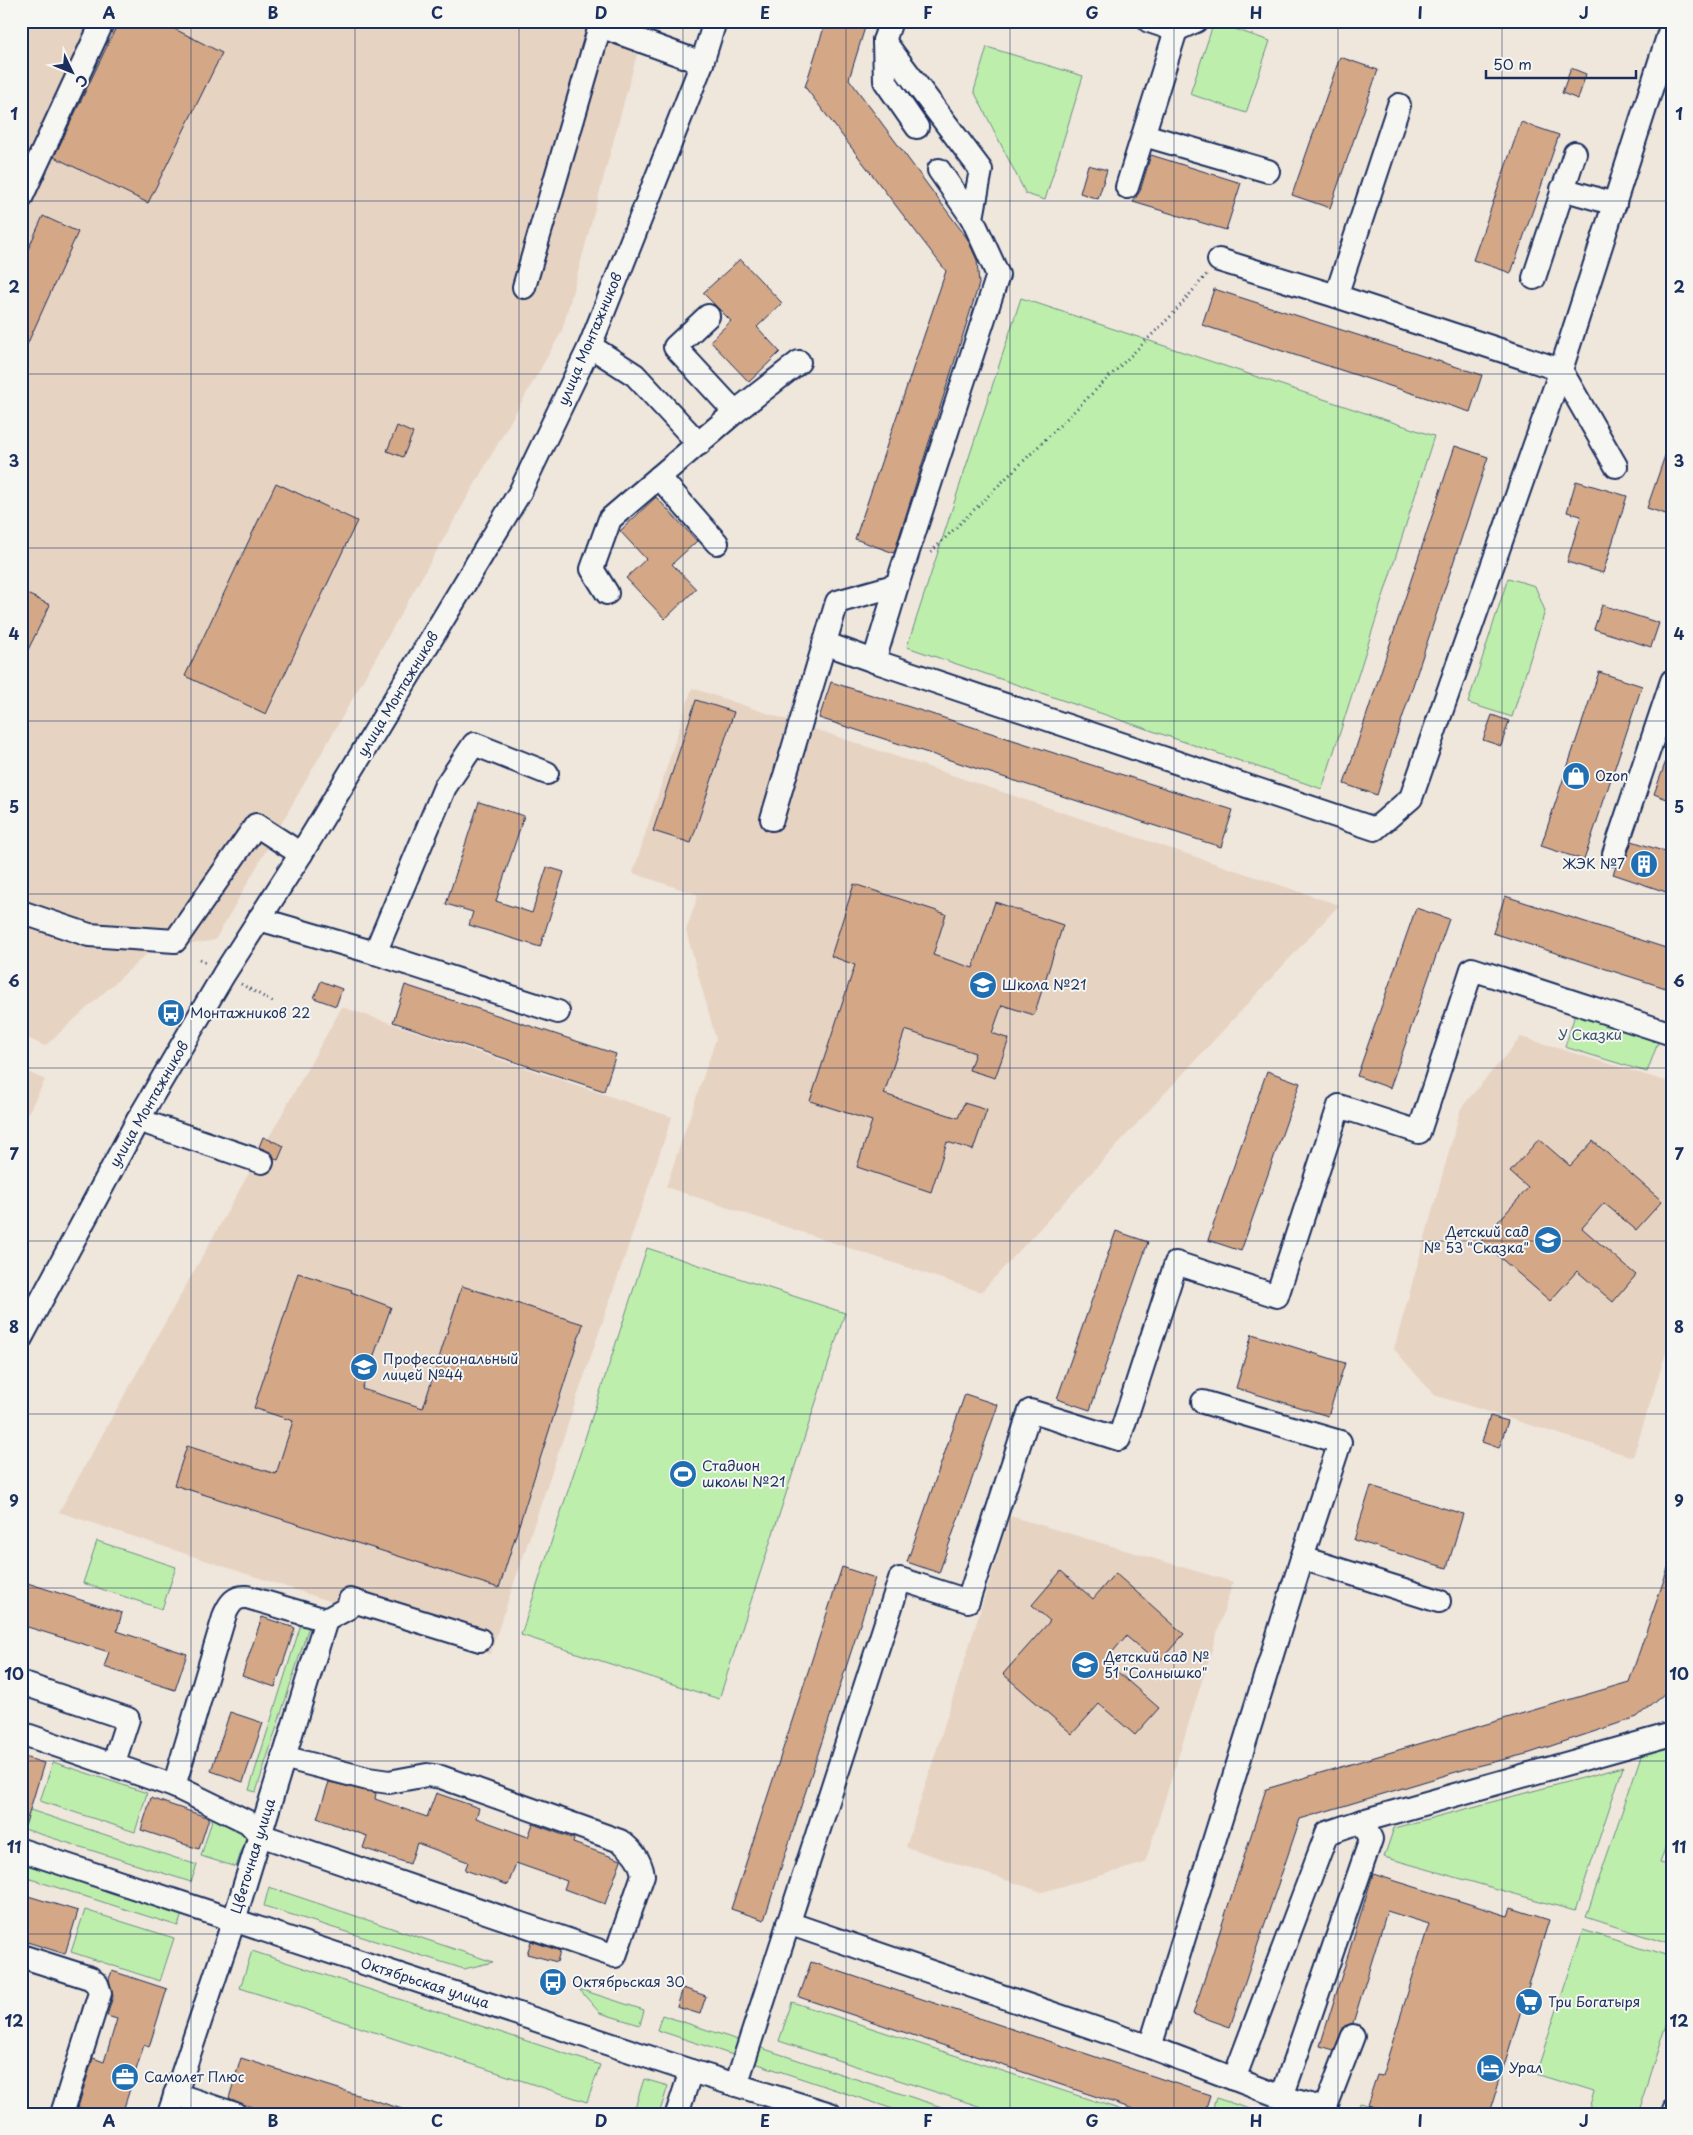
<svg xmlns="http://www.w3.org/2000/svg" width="1693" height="2135" font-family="'Playpen Sans',sans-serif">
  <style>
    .built { fill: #e7d3c2 }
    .green { fill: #beeeac; stroke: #6c8e85 }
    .building { fill: #d4a786; stroke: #1b2f5e }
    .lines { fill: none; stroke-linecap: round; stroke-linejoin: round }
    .minor-casing { stroke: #1b2f5e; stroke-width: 26 }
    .path { stroke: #1b2f5e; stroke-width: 3; stroke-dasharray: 1 4; stroke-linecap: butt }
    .minor { stroke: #f6f6f2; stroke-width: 22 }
    .grid { fill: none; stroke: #1b2f5e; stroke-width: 1; stroke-opacity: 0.55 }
    .labels { text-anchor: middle; stroke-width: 4; stroke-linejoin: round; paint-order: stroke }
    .street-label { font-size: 14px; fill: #1b2f5e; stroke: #f6f6f2 }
    .poi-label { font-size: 14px; fill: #1b2f5e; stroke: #f6f6f2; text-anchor: start }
    .park-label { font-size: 14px; fill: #3c556e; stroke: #f6f6f2 }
    .neatline { fill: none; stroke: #1b2f5e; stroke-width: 2 }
    .grid-label { font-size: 16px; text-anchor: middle; font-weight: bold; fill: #1b2f5e }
  </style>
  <rect width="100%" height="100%" fill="#efe6dc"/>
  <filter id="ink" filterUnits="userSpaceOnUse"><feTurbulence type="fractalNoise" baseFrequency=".02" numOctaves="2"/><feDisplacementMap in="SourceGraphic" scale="10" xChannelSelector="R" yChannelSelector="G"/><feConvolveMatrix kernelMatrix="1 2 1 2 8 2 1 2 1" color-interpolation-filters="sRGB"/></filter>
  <g filter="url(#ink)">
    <g class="built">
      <path d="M21 21H646L562 331 215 940 150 951 45 1046 21 1035Z"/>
      <path d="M692 688 1339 905 981 1292 666 1187 716 1039 686 931 698 895 633 873Z"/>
      <path d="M342 1007 672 1117 490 1654 59 1512Z"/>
      <path d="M1521 1037 1672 1083V1334L1633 1457 1434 1395 1394 1349 1461 1108Z"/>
      <path d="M21 1069 45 1080 21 1127Z"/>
      <path d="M1010 1516 1233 1582 1145 1863 1042 1892 906 1847Z"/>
    </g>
    <g class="green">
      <path d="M1214 22 1270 41 1246 113 1190 94Z"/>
      <path d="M987 47 1083 76 1045 200 1026 194 974 91Z"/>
      <path d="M1021 298 1434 436 1322 789 907 647Z"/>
      <path d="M1508 578 1535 586 1545 611 1512 717 1468 703Z"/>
      <path d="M1576 1011 1660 1037 1647 1072 1565 1047Z"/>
      <path d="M647 1248 845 1313 719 1699 521 1635Z"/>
      <path d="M97 1541 176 1567 162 1609 83 1583Z"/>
      <path d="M301 1624 309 1626 256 1792 249 1790Z"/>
      <path d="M1672 1744V1827L1660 1863 1672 1866V1945L1586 1917 1642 1753Z"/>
      <path d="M53 1762 147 1793 135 1832 40 1801Z"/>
      <path d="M1623 1767 1575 1911 1384 1857 1394 1828Z"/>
      <path d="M21 1807 197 1865 191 1882 21 1828Z"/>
      <path d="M213 1817 249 1828 236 1867 201 1856Z"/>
      <path d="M21 1855 184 1908 178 1926 21 1876Z"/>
      <path d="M269 1887 493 1962 464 1969 264 1906Z"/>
      <path d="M85 1910 174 1938 160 1981 71 1952Z"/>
      <path d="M1583 1930 1672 1958V2009L1638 2114H1587L1594 2092 1536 2074Z"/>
      <path d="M252 1951 600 2065 587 2102 240 1988Z"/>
      <path d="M579 1989 644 2010 640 2025 600 2013Z"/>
      <path d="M792 2002 1134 2114H1003L779 2041Z"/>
      <path d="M662 2015 744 2042 739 2057 657 2030Z"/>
      <path d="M752 2045 963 2114H908L746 2060Z"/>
      <path d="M644 2079 668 2086 659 2114H633Z"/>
      <path d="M1216 2098 1265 2114H1211Z"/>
      <path d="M1360 2103 1395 2114H1357Z"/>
    </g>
    <g class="building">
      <path d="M119 21H159L222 53 148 203 54 157Z"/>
      <path d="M826 21H867L849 79 967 238 977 260 979 284 894 553 855 539 946 271 805 87Z"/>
      <path d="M1340 57 1378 70 1330 208 1292 195Z"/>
      <path d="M1571 68 1586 74 1578 99 1562 93Z"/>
      <path d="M1521 122 1559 135 1511 273 1473 260Z"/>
      <path d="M1151 155 1241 183 1226 230 1133 202 1140 191Z"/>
      <path d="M1088 165 1107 170 1098 199 1080 193Z"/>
      <path d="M43 216 78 232 21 358V265Z"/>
      <path d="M740 259 782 303 757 327 780 352 749 382 710 341 731 321 703 293Z"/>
      <path d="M1214 289 1482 375 1470 412 1202 325Z"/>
      <path d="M397 426 413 433 403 457 387 451Z"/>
      <path d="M1669 444H1672V516L1647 508Z"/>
      <path d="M1455 446 1488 457 1377 795 1344 784Z"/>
      <path d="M1576 481 1627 496 1603 573 1567 562 1581 516 1567 512Z"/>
      <path d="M276 483 357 521 266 714 185 676Z"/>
      <path d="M656 497 697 541 672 564 696 589 665 619 626 578 646 559 620 531Z"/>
      <path d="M21 591 50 605 21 664Z"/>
      <path d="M1602 605 1659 623 1651 647 1594 629Z"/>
      <path d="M1599 672 1642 686 1584 860 1541 846Z"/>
      <path d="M831 682 1233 810 1221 847 819 718Z"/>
      <path d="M696 700 734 712 691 843 653 831Z"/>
      <path d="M1492 715 1509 721 1501 746 1483 740Z"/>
      <path d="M1670 750H1672V801L1654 794Z"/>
      <path d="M479 802 524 816 496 901 532 913 547 867 564 872 540 947 469 925 473 912 446 904Z"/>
      <path d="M1632 841 1672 854V894L1613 874 1616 867 1622 864 1626 859Z"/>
      <path d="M854 884 946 914 933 955 973 968 995 902 1063 925 1034 1015 1002 1005 992 1033 1009 1039 995 1078 969 1070 975 1053 905 1030 884 1094 958 1118 964 1103 987 1110 973 1150 947 1142 931 1192 857 1167 872 1121 810 1101 855 965 831 956Z"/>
      <path d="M1505 896 1672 950V990L1493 933Z"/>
      <path d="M1416 908 1449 919 1390 1088 1357 1076Z"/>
      <path d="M321 981 342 989 336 1006 314 998Z"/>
      <path d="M405 985 616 1054 604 1091 393 1022Z"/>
      <path d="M1267 1071 1300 1083 1241 1251 1208 1240Z"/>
      <path d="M263 1137 284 1146 278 1160 275 1159 272 1153 259 1147Z"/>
      <path d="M1539 1139 1570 1166 1593 1141 1662 1201 1636 1230 1604 1203 1582 1228 1636 1275 1613 1302 1577 1271 1550 1301 1481 1241 1528 1188 1510 1172Z"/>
      <path d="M1116 1231 1148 1242 1090 1410 1057 1399Z"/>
      <path d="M298 1273 352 1290 351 1292 391 1307 362 1389 423 1408 462 1286 583 1324 499 1588 174 1485 187 1446 276 1474 293 1421 254 1408Z"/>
      <path d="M1252 1334 1345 1363 1328 1416 1236 1388Z"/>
      <path d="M965 1394 998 1405 939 1573 907 1562Z"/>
      <path d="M1490 1416 1508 1421 1499 1448 1482 1442Z"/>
      <path d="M1371 1486 1463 1514 1447 1568 1354 1540Z"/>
      <path d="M1669 1565 1672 1566V1674L1665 1693 1637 1717 1596 1731 1530 1753 1466 1769 1300 1819 1230 2027 1193 2014 1266 1789 1629 1682Z"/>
      <path d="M842 1567 875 1578 764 1920 731 1909Z"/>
      <path d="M1061 1571 1093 1599 1115 1573 1184 1634 1158 1663 1126 1636 1105 1661 1159 1708 1135 1735 1099 1704 1072 1734 1003 1674 1050 1621 1032 1605Z"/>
      <path d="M21 1581 122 1613 117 1631 187 1654 175 1690 104 1667 109 1652 21 1625Z"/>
      <path d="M262 1617 295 1628 275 1687 242 1676Z"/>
      <path d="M230 1712 263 1723 243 1782 211 1771Z"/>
      <path d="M21 1756 44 1763 25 1826 21 1825Z"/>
      <path d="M329 1782 376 1793 375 1799 427 1817 436 1793 479 1808 476 1818 528 1837 533 1824 574 1839 573 1843 621 1860 605 1904 564 1889 567 1881 516 1863 508 1885 465 1870 468 1862 417 1843 410 1864 363 1848 367 1836 317 1818Z"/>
      <path d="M151 1798 209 1818 199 1849 141 1830Z"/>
      <path d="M1373 1874 1508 1916 1511 1908 1549 1920 1489 2114H1397L1367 2105 1377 2075 1382 2076 1429 1924 1387 1911 1353 2023 1344 2026 1334 2050 1320 2046Z"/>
      <path d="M28 1896 78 1911 65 1954 21 1940V1919Z"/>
      <path d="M531 1941 560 1951 557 1962 527 1954Z"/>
      <path d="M811 1962 1210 2095 1204 2114H1148L799 1997Z"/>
      <path d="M112 1971 167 1989 149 2047 144 2045 122 2114H100L78 2107 93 2058 104 2062 117 2019 107 2016 113 1996 109 1979Z"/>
      <path d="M683 1988 706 1996 700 2014 677 2007Z"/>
      <path d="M241 2058 405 2110V2114H273L243 2104 229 2098Z"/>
    </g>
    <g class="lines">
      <g class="minor-casing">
        <g id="minor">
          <path d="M602 21 600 26 702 63"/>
          <path d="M891 21 884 41 885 81 917 127"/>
          <path d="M1149 21 1176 30 1196 21"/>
          <path d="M884 41 981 170 972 218 998 275 897 585 874 661 1375 829 1411 798 1561 370 1672 24"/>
          <path d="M1144 135 1268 171"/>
          <path d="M939 170 972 218"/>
          <path d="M1127 187 1176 30"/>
          <path d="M1562 189 1615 204"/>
          <path d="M21 198 103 21"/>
          <path d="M1219 260 1336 296 1561 370 1616 466"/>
          <path d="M1534 278 1575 153"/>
          <path d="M524 287 600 26"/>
          <path d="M1336 296 1399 105"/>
          <path d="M708 316 675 347 735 412"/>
          <path d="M590 346 635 375 699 444"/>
          <path d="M659 477 717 543"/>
          <path d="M607 593 592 569 610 519 735 412 799 362"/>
          <path d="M824 643 874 661"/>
          <path d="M772 819 837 602 897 585"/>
          <path d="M1614 854 1672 681"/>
          <path d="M21 912 89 935 175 941 256 825 301 854"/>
          <path d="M259 919 375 953 558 1012"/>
          <path d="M375 953 445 787 474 744 547 773"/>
          <path d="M138 1120 262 1162"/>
          <path d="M21 1338 138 1120 224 974 301 854 520 492 590 346 702 63 715 21"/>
          <path d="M1203 1402 1340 1442 1302 1558"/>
          <path d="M21 1683 128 1719 113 1765"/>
          <path d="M21 1733 174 1786"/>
          <path d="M283 1757 368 1779 389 1782 427 1775 441 1777 620 1841C633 1851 640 1859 643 1875L615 1956 260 1835 248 1822 174 1786 225 1614C230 1603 235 1596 247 1597L326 1620"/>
          <path d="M21 1850 691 2071 830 2114"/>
          <path d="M788 1923 1150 2047 1282 2097 1325 2109 1323 2114"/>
          <path d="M21 1956 90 1978 97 1984 100 1993 62 2114"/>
          <path d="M1150 2047 1302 1558 1439 1601"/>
          <path d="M1234 2079 1327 1833 1362 1821 1672 1734"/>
          <path d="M736 2085 900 1579 968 1601 1030 1411 1119 1439 1176 1263 1277 1296 1339 1106 1419 1132 1472 969 1672 1034"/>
          <path d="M175 2094 235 2114"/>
          <path d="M1282 2097 1371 1839 1362 1821"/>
          <path d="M1325 2109 1353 2036"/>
          <path d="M169 2114 234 1920 326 1620 348 1608 350 1600 480 1640"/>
          <path d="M677 2114 691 2071"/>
          <path d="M1671 2114 1672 2111"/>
        </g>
      </g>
      <g class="path">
        <path d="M931 552 1173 314 1207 274"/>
        <path d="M200 959 207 964"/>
        <path d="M241 984 273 1002"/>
      </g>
      <use href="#minor" class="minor"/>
    </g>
  </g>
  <path class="grid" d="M191 21V2114M355 21V2114M519 21V2114M683 21V2114M846 21V2114M1010 21V2114M1174 21V2114M1338 21V2114M1502 21V2114M21 201H1672M21 374H1672M21 548H1672M21 721H1672M21 894H1672M21 1068H1672M21 1241H1672M21 1414H1672M21 1588H1672M21 1761H1672M21 1934H1672"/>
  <defs>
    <g id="shop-disc" transform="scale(1.4375)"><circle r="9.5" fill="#1f6fb2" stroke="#f6f6f2"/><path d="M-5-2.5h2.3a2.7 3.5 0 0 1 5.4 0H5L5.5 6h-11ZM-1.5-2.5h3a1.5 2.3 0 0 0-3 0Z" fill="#fff"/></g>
    <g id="building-disc" transform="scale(1.4375)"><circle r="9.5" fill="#1f6fb2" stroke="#f6f6f2"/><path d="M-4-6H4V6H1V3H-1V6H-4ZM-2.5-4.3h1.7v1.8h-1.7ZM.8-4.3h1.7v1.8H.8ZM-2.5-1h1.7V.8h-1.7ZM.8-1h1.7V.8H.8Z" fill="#fff"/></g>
    <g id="school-disc" transform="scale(1.4375)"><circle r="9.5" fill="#1f6fb2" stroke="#f6f6f2"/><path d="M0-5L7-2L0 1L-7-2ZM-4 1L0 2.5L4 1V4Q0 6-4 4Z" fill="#fff"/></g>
    <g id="bus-disc" transform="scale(1.4375)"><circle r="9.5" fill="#1f6fb2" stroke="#f6f6f2"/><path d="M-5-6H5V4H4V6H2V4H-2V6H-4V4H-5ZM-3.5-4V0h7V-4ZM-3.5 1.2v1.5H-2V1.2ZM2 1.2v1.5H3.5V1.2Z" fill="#fff"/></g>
    <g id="university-disc" transform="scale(1.4375)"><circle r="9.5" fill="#1f6fb2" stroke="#f6f6f2"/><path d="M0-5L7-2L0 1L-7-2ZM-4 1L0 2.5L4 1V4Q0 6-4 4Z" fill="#fff"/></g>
    <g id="stadium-disc" transform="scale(1.4375)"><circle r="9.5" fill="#1f6fb2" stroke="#f6f6f2"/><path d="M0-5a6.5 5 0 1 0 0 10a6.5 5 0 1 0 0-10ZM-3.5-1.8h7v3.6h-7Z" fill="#fff"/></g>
    <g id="supermarket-disc" transform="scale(1.4375)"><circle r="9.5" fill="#1f6fb2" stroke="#f6f6f2"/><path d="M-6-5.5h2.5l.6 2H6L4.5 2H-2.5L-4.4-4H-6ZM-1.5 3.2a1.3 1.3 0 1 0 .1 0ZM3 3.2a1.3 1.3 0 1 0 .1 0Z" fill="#fff"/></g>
    <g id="hotel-disc" transform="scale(1.4375)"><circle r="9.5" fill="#1f6fb2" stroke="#f6f6f2"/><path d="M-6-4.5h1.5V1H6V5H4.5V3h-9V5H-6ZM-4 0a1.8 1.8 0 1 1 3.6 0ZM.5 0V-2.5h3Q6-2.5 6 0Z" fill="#fff"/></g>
    <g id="office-disc" transform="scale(1.4375)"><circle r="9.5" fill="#1f6fb2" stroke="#f6f6f2"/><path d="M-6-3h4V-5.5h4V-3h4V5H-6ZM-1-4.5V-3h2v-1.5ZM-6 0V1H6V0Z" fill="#fff"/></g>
  </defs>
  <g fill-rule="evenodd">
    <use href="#shop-disc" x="1576" y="776"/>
    <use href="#building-disc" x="1644" y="864"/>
    <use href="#school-disc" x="983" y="985"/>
    <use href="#bus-disc" x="171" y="1013"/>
    <use href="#school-disc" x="1548" y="1240"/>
    <use href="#university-disc" x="364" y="1367"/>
    <use href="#stadium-disc" x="683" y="1474"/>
    <use href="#school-disc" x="1085" y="1665"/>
    <use href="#bus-disc" x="553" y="1982"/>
    <use href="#supermarket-disc" x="1529" y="2002"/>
    <use href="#hotel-disc" x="1490" y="2068"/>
    <use href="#office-disc" x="125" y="2077"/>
  </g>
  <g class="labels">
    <g class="street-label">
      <text transform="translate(590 339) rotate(-67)" y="5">улица Монтажников</text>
      <text transform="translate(398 694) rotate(-59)" y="5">улица Монтажников</text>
      <text transform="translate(149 1104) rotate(-60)" y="5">улица Монтажников</text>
      <text transform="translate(253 1856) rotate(-73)" y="5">Цветочная улица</text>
      <text transform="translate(425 1983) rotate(18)" y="5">Октябрьская улица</text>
    </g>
    <g class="poi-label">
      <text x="1595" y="781">Ozon</text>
      <text x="1625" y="869" text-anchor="end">ЖЭК №7</text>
      <text x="1002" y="990">Школа №21</text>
      <text x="190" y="1018">Монтажников 22</text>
      <text x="1529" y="1237" text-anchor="end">Детский сад<tspan x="1529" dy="16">№ 53 "Сказка"</tspan></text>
      <text x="383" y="1364">Профессиональный<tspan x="383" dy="16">лицей №44</tspan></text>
      <text x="702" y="1471">Стадион<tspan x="702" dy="16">школы №21</tspan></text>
      <text x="1104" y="1662">Детский сад №<tspan x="1104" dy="16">51 "Солнышко"</tspan></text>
      <text x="572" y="1987">Октябрьская 30</text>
      <text x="1548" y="2007">Три Богатыря</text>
      <text x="1509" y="2073">Урал</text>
      <text x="144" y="2082">Самолет Плюс</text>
    </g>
    <g class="park-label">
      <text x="1590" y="1040">У Сказки</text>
    </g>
  </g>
  <rect width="1693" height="2135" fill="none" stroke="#f6f6f2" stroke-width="55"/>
  <g transform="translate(72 72) rotate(133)" stroke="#f6f6f2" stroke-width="4" paint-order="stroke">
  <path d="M0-4L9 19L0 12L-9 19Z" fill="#1b2f5e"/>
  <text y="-8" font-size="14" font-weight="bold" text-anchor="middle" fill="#1b2f5e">С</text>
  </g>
  <path d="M1486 70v8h150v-8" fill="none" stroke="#1b2f5e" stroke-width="2.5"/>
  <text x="1493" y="70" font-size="15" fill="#1b2f5e" stroke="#f6f6f2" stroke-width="4" paint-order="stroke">50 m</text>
  <rect x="28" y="28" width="1638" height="2080" class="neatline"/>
  <g class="grid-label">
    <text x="109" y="19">A</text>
    <text x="273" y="19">B</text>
    <text x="437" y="19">C</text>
    <text x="601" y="19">D</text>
    <text x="765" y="19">E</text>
    <text x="928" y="19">F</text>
    <text x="1092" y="19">G</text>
    <text x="1256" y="19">H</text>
    <text x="1420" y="19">I</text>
    <text x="1584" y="19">J</text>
    <text x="14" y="120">1</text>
    <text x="1679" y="120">1</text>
    <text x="14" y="293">2</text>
    <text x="1679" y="293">2</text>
    <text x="14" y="467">3</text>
    <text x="1679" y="467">3</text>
    <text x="14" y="640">4</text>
    <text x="1679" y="640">4</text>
    <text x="14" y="813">5</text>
    <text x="1679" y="813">5</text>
    <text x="14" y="987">6</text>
    <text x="1679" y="987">6</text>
    <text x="14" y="1160">7</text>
    <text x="1679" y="1160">7</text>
    <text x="14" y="1333">8</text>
    <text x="1679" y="1333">8</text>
    <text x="14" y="1507">9</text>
    <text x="1679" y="1507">9</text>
    <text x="14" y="1680">10</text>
    <text x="1679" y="1680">10</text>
    <text x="14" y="1853">11</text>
    <text x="1679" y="1853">11</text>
    <text x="14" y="2027">12</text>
    <text x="1679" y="2027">12</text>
    <text x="109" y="2127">A</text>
    <text x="273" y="2127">B</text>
    <text x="437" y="2127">C</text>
    <text x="601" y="2127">D</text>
    <text x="765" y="2127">E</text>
    <text x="928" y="2127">F</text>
    <text x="1092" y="2127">G</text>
    <text x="1256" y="2127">H</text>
    <text x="1420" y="2127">I</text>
    <text x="1584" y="2127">J</text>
  </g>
</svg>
